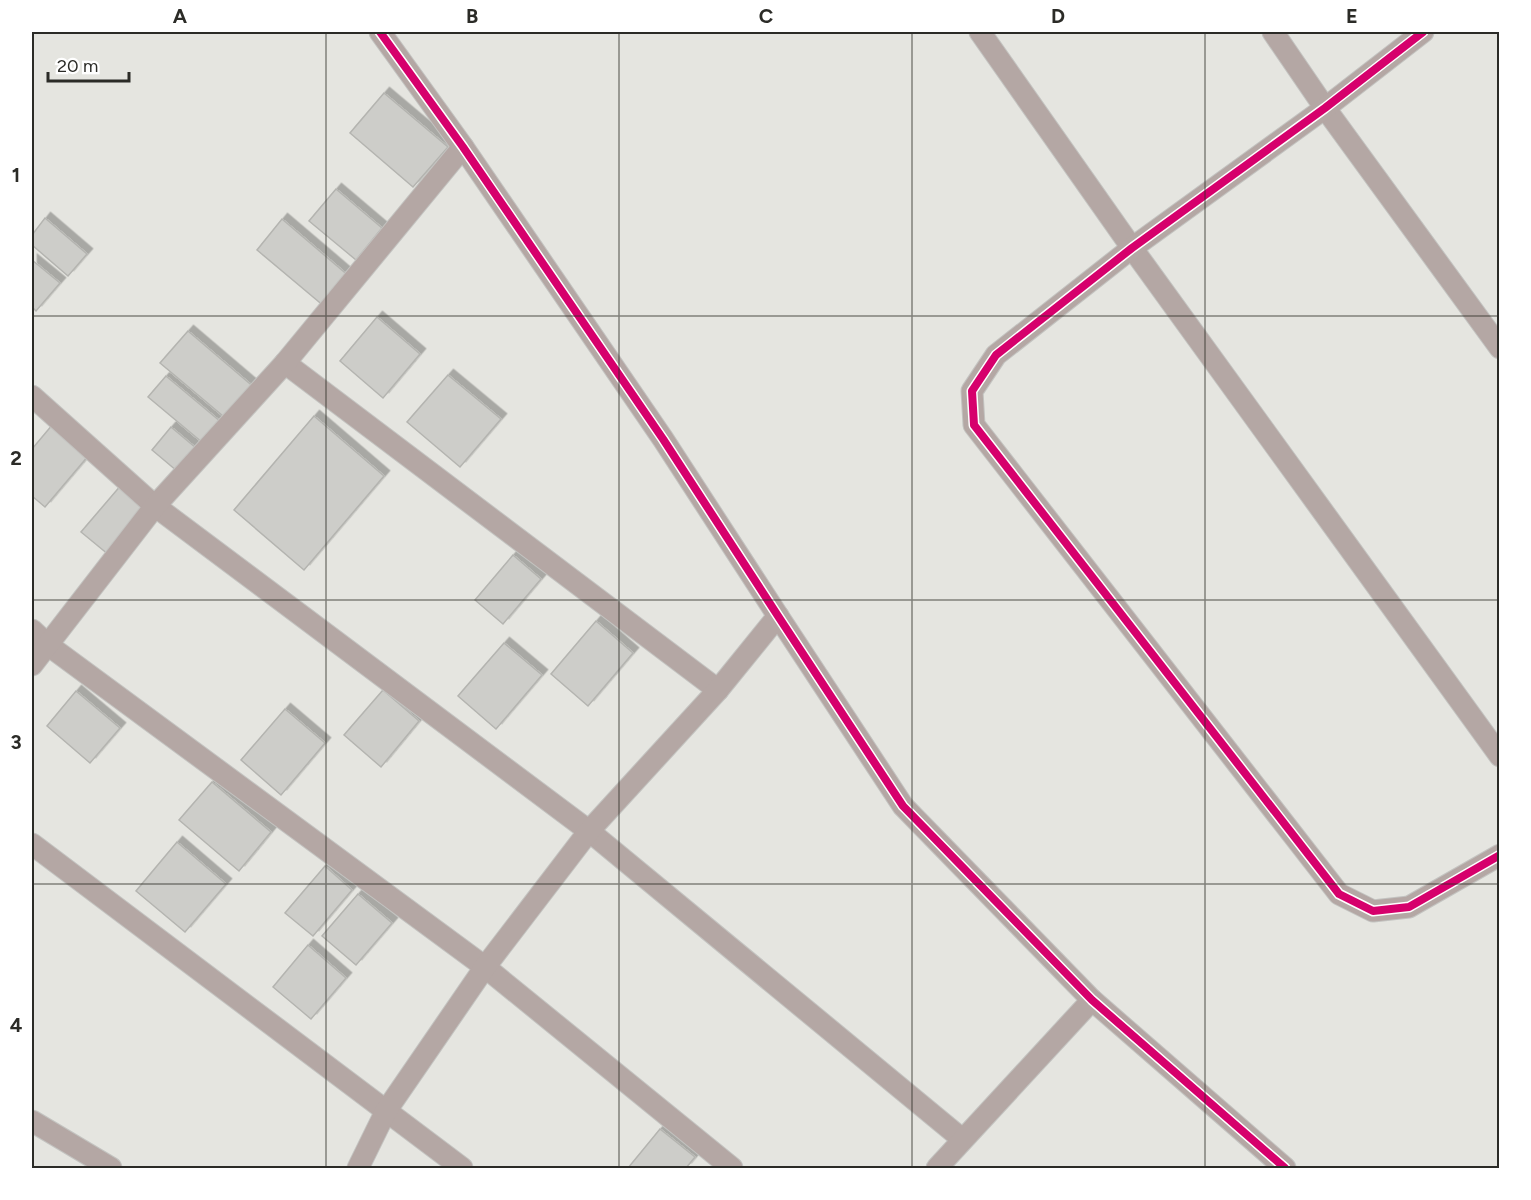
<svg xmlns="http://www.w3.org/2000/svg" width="1531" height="1200" font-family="Figtree,sans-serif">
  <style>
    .building { fill: #cdcdc9; stroke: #b4b4b0; stroke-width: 1.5; filter: url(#shadow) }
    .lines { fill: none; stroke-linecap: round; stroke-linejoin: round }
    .minor-casing { stroke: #c3c3c0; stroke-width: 23 }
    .minor { stroke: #b4a7a4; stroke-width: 21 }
    .cycleway-casing { stroke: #fff; stroke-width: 11 }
    .cycleway { stroke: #d6006c; stroke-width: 8 }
    .grid { fill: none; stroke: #2b2b27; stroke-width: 1.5; stroke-opacity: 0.55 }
    .neatline { fill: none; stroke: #2b2b27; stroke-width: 2 }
    .grid-label { font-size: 20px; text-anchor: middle; font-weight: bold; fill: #2b2b27 }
  </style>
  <defs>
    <filter id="shadow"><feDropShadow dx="5.5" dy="-5.5" stdDeviation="0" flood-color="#0004"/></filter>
  </defs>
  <rect width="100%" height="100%" fill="#e5e5e0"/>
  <g class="building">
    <path d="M384 93 448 147 413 187 350 133Z"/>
    <path d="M336 189 382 228 356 260 309 221Z"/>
    <path d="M45 218 87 254 68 276 32 245V235Z"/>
    <path d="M282 219 350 277 325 307 257 250Z"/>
    <path d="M32 260 60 283 36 311 32 307Z"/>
    <path d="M377 317 420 354 383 398 340 361Z"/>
    <path d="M188 331 256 389 229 421 160 363Z"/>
    <path d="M448 375 501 419 460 467 407 422Z"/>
    <path d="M166 376 221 422 203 443 148 397Z"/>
    <path d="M314 416 384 476 304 570 234 510Z"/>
    <path d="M53 424 89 455 45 507 32 496V449Z"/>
    <path d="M171 427 196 448 177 471 152 450Z"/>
    <path d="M122 484 150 507 109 555 81 532Z"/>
    <path d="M513 555 541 579 503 624 475 600Z"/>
    <path d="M596 621 633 653 588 706 551 674Z"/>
    <path d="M504 643 542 675 496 729 458 696Z"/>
    <path d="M383 690 419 721 381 767 344 735Z"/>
    <path d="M76 691 120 728 90 763 47 726Z"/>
    <path d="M285 709 325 743 281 795 241 760Z"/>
    <path d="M212 782 271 832 239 871 179 820Z"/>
    <path d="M177 842 226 884 185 932 136 891Z"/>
    <path d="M325 866 352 890 313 936 285 913Z"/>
    <path d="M358 894 392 923 356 965 322 936Z"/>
    <path d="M308 945 346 978 311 1019 273 987Z"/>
    <path d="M660 1129 695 1157 686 1168H628Z"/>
  </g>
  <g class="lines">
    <g class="minor-casing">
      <g id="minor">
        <path d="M380 32 463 147 663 439 778 616 903 806 1092 1000 1285 1168"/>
        <path d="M980 32 1132 248 1500 756"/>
        <path d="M1273 32 1325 108 1500 348"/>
        <path d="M1423 32 1325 108 1132 248 996 355 972 391 974 425 1339 894 1373 911 1409 907 1500 855"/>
        <path d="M285 363 718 690"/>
        <path d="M32 396 155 506 589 831 962 1139"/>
        <path d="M32 630 48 645 485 967 732 1168"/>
        <path d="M32 665 155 506 285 363 463 147"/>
        <path d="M32 844 462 1168"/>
        <path d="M32 1121 111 1168"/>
        <path d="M358 1168 386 1111 485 967 589 831 718 690 778 616"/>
        <path d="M937 1168 1092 1000"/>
      </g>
    </g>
    <use href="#minor" class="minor"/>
    <g class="cycleway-casing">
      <g id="cycleway">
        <path d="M380 32 463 147 663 439 778 616 903 806 1092 1000 1285 1168"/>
        <path d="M1423 32 1325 108 1132 248 996 355 972 391 974 425 1339 894 1373 911 1409 907 1500 855"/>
      </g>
    </g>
    <use href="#cycleway" class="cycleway"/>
  </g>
  <path class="grid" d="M326 32V1168M619 32V1168M912 32V1168M1205 32V1168M32 316H1500M32 600H1500M32 884H1500"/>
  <rect width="1531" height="1200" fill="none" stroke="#ffffff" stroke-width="66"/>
  <path d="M48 72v9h81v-9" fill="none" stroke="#2b2b27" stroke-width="3"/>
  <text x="57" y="72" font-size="18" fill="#2b2b27" stroke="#ffffff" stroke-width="4.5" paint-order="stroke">20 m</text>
  <rect x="33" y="33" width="1465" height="1134" class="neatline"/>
  <g class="grid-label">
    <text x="180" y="23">A</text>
    <text x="472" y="23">B</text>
    <text x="766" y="23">C</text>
    <text x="1058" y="23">D</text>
    <text x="1352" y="23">E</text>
    <text x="16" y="182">1</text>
    <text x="16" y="465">2</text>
    <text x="16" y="749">3</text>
    <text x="16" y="1032">4</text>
  </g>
</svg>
